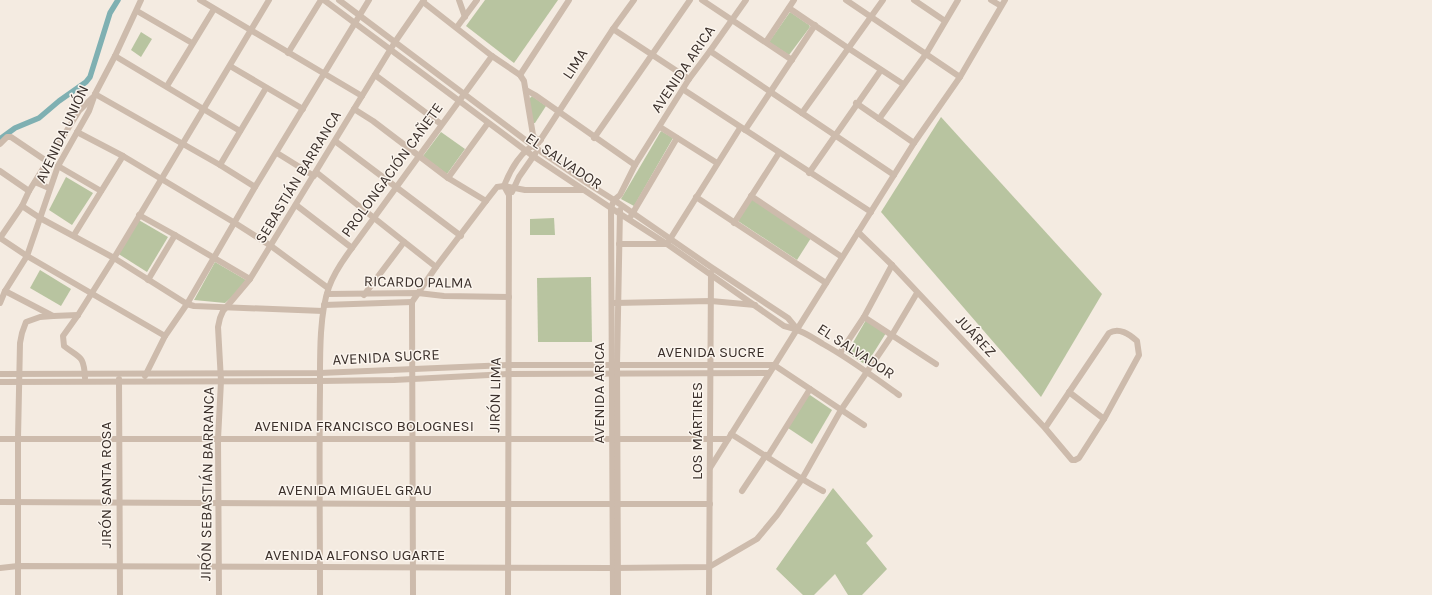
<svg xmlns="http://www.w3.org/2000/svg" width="1432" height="595" font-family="Karla,sans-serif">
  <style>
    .green { fill: #b8c4a0 }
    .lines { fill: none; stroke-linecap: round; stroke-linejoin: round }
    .canal { stroke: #7fb0b2; stroke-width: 5.5 }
    .minor { stroke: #cdbbac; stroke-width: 6 }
    .labels { text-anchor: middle; stroke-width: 3; stroke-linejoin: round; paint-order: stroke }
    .street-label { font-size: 15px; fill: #3b302b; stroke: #fbf5ee }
  </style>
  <rect width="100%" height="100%" fill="#f4ebe1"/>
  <g class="green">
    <path d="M485 0H558L514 63 466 26Z"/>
    <path d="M790 12 809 25 810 27 789 55 769 42Z"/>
    <path d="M141 32 152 39 141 57 131 50Z"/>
    <path d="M532 96 546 106 535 123H532L529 99Z"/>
    <path d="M941 117 1102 294 1041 397 881 212Z"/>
    <path d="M661 131 673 138 634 206 621 199Z"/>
    <path d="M441 132 465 149 447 174 423 156Z"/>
    <path d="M66 177 93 193 72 225 49 210Z"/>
    <path d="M752 199 811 238 797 260 738 221Z"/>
    <path d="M554 218 555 235H530V219Z"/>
    <path d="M137 219 168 237 147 272 117 253Z"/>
    <path d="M215 262 246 280 233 296 225 303 194 300Z"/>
    <path d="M40 270 71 289 61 306 30 288Z"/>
    <path d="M591 277 592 342H538L537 278Z"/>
    <path d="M866 320 886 333 866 365 847 353Z"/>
    <path d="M810 395 832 410 812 444 788 428 808 396Z"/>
    <path d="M833 488 873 536 866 543 887 569 862 595H848L835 574 814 595H803L776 569Z"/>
  </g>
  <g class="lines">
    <path class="canal" d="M0 139 15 128 39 118 59 101 86 82 90 77 110 13 118 0"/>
    <g class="minor">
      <path d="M200 0 362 96"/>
      <path d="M324 0 533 156 611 208 667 244 784 326C799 329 810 336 823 344 850 359 874 377 899 395"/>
      <path d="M339 0 540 151 587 183 614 200 711 267 788 318 797 329"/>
      <path d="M459 0 465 17"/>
      <path d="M702 0 792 60"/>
      <path d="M846 0 960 77"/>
      <path d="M914 0 945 21"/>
      <path d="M991 0 1001 6"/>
      <path d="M423 2 492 56 520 75 524 81 533 135 536 139 541 140"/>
      <path d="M789 8 848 48 903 84"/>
      <path d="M137 11 192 43"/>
      <path d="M457 27 477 0"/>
      <path d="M613 29 689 79"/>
      <path d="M766 42 794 0"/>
      <path d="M710 51 894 175"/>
      <path d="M288 53 321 0"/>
      <path d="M115 56 240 131"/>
      <path d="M230 66 303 109"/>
      <path d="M375 75 441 124"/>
      <path d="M520 75 569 0"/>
      <path d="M167 86 214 9"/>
      <path d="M526 90 535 95 635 165"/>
      <path d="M684 90 871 212"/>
      <path d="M95 94 220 165 255 187"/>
      <path d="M856 103 914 143"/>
      <path d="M354 109 373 121 448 178 486 201"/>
      <path d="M802 113 883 0"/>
      <path d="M879 119 926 54 958 0"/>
      <path d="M660 127 717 163"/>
      <path d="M745 130 815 25"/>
      <path d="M77 132 123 156 235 223 271 246 328 288"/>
      <path d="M594 138 690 0"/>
      <path d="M335 141 461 236"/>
      <path d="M539 142 613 29 634 0"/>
      <path d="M0 144 7 137H11L48 162"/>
      <path d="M277 153 314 176"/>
      <path d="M220 165 266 88"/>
      <path d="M58 166 101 191"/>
      <path d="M0 171 29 191"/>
      <path d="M316 172 436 267"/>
      <path d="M809 173 881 70"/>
      <path d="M448 178 488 123"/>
      <path d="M35 182 49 188"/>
      <path d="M512 192 519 177 535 154"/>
      <path d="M751 196 842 257"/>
      <path d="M696 197 826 283"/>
      <path d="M296 205 352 248"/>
      <path d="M22 206 40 218 114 258 187 304 194 306 323 311"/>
      <path d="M139 215 175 235 250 279"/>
      <path d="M631 216 677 138"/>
      <path d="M734 223 779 153"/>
      <path d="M858 232 892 265 1045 428 1072 460H1075L1079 458 1104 419 1139 355 1137 341C1129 334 1119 327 1109 333L1045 428"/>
      <path d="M74 235 123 156"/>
      <path d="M0 238 27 256 165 336"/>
      <path d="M0 238 22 206 29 191 79 111 92 98"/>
      <path d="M619 244H667L740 128"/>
      <path d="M148 280 175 235"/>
      <path d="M5 291 53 316 78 315"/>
      <path d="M327 294 418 293 444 296 509 297"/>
      <path d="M364 295 404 242"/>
      <path d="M412 302 413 595"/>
      <path d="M412 302 436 267 486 201 497 187 504 186 525 190H584"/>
      <path d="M0 303 5 291 27 256 58 166 89 111 95 94 115 56 141 0"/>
      <path d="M614 303 711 301 755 305"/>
      <path d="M324 305 412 302"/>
      <path d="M864 317 936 364"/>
      <path d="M840 353 864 317 892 265"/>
      <path d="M0 374 320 373 508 365H774L864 425"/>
      <path d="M145 376 165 336 187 304 255 187 369 0"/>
      <path d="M85 378C84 354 79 358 64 346L63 336 78 315 114 258 269 0"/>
      <path d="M119 379 120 595"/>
      <path d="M0 382 320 381 394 380 508 374 769 373"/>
      <path d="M1069 392 1104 419"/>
      <path d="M731 434C762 453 791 474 823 491"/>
      <path d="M0 439H728"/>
      <path d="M768 456 810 389"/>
      <path d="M710 468 894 175 914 143 960 77 1005 0"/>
      <path d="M742 491 766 455"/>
      <path d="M0 502 412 504H710"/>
      <path d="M0 568 18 566 612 568 709 567 757 539 777 515 802 479 841 410 892 335 917 293"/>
      <path d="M18 595V438L20 343 22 333 26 322 40 317 53 316"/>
      <path d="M219 595 218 439 221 381 218 327 220 318 223 311 250 279 395 42 424 0"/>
      <path d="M320 595C320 526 319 458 320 389 320 359 319 314 329 287 334 273 343 260 352 248L492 56"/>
      <path d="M508 595 509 195 504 186C510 170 522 149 538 143"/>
      <path d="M613 595 611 208 614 200 620 195 635 165 689 79 710 51 746 0"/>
      <path d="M618 595 617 365 620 210"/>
      <path d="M709 595 711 273"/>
    </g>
  </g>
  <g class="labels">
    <g class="street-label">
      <text transform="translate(575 64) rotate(-57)" y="5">LIMA</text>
      <text transform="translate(683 69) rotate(-56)" y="5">AVENIDA ARICA</text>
      <text transform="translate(62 134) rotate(-65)" y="5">AVENIDA UNIÓN</text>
      <text transform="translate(564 161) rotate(34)" y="5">EL SALVADOR</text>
      <text transform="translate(392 170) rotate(-54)" y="5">PROLONGACIÓN CAÑETE</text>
      <text transform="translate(298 177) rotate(-59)" y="5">SEBASTIÁN BARRANCA</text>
      <text transform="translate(418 282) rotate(1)" y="5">RICARDO PALMA</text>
      <text transform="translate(976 336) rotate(47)" y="5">JUÁREZ</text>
      <text transform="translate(856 351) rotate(33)" y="5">EL SALVADOR</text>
      <text x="711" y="357">AVENIDA SUCRE</text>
      <text transform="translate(386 357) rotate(-3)" y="5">AVENIDA SUCRE</text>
      <text transform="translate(599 393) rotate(-90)" y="5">AVENIDA ARICA</text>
      <text transform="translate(495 395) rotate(-89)" y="5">JIRÓN LIMA</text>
      <text x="364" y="431">AVENIDA FRANCISCO BOLOGNESI</text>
      <text transform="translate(697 431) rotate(-90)" y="5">LOS MÁRTIRES</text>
      <text transform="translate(207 484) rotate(-89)" y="5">JIRÓN SEBASTIÁN BARRANCA</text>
      <text transform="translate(106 485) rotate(-90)" y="5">JIRÓN SANTA ROSA</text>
      <text x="355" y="495">AVENIDA MIGUEL GRAU</text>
      <text x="355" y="560">AVENIDA ALFONSO UGARTE</text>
    </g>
  </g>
</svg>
